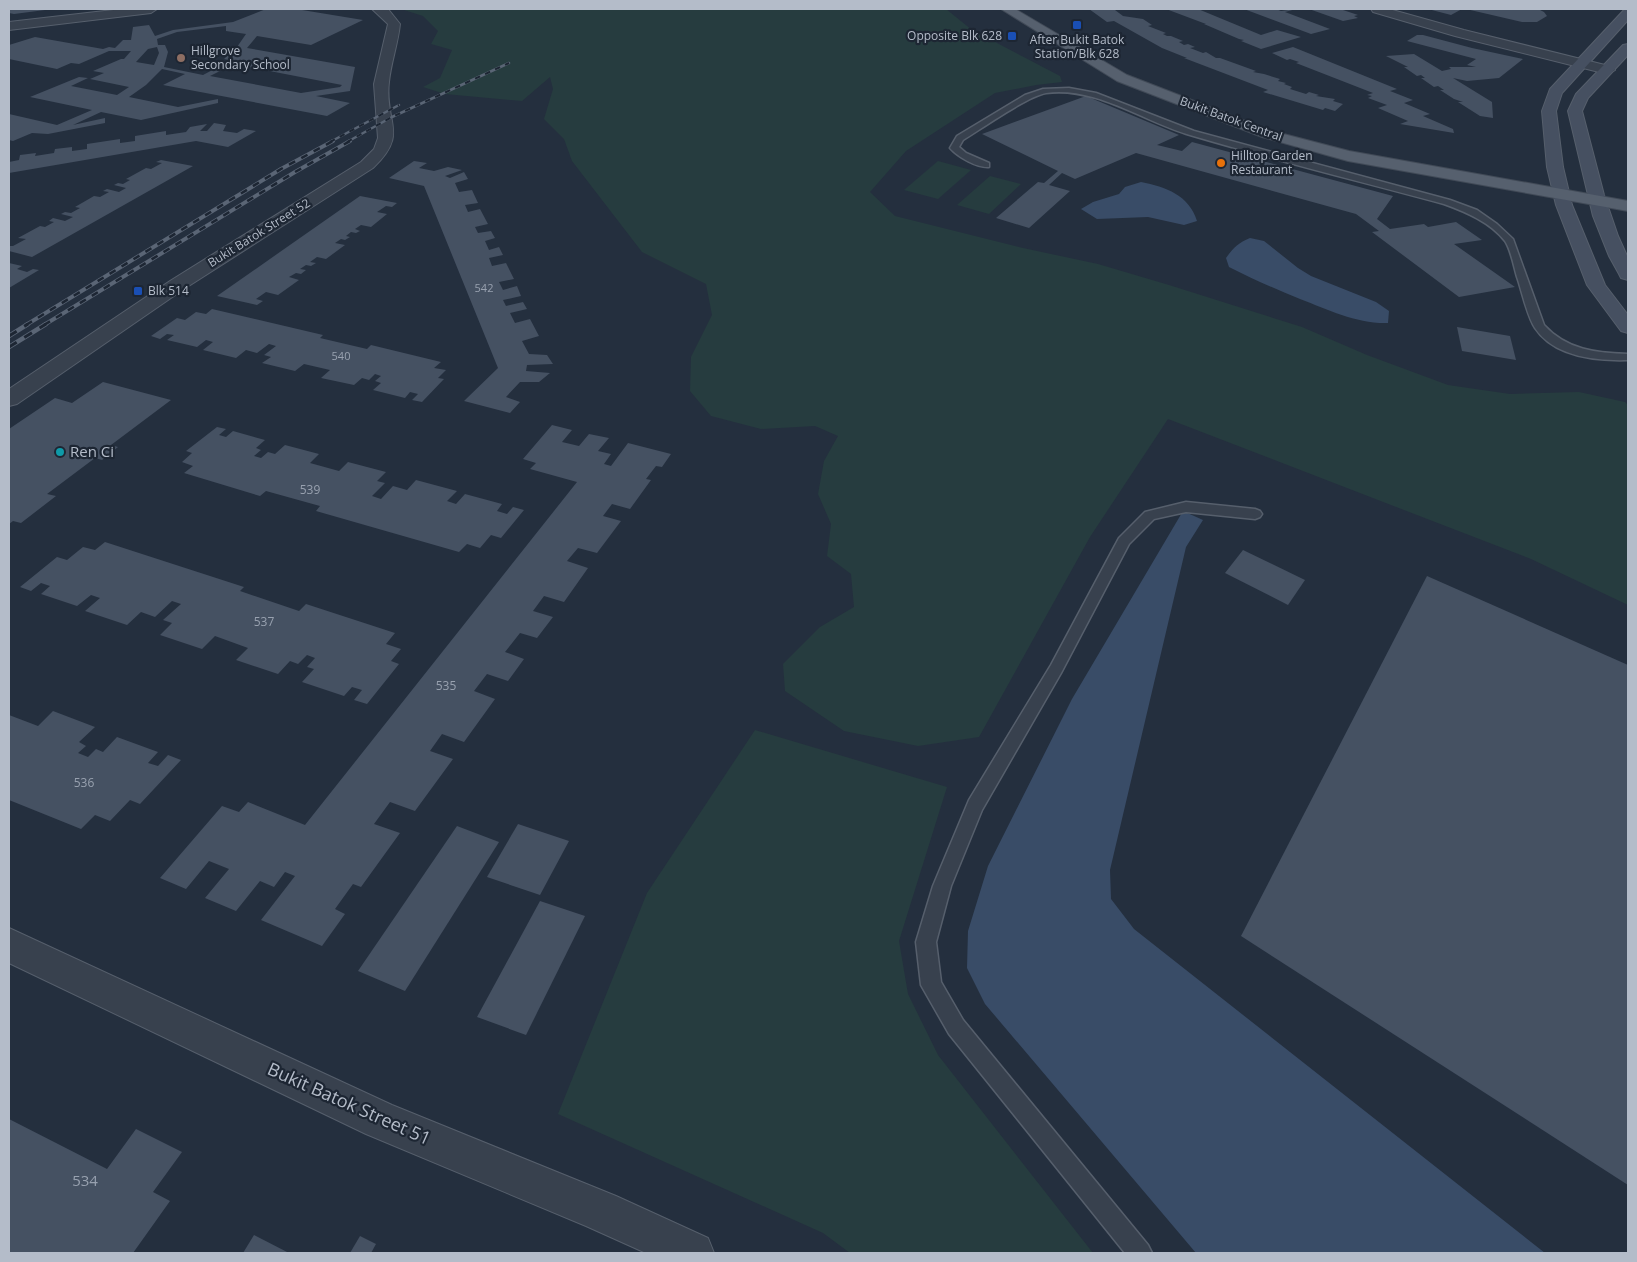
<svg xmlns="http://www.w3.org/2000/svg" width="1637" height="1262" font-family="'Open Sans',sans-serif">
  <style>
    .green { fill: #263c3f }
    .water { fill: #394c67 }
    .building { fill: #455162; fill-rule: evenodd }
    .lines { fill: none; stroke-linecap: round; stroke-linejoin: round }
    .lane-casing { stroke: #565f6c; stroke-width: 3 }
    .street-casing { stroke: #565f6c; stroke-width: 2 }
    .secondary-casing { stroke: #565f6c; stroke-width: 2 }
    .primary-casing { stroke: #414a57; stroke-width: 2 }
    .lane { fill: #38414e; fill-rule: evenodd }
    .street { fill: #38414e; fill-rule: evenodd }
    .secondary { fill: #465061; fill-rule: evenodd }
    .primary { fill: #56606e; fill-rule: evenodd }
    .rail-far2-casing { stroke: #5a6575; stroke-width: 2.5 }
    .rail-far1-casing { stroke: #5a6575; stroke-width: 4 }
    .rail-casing { stroke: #5a6575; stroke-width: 4.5 }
    .rail-far2 { stroke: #1d2633; stroke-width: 2; stroke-dasharray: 5.5; stroke-linecap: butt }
    .rail-far1 { stroke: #1d2633; stroke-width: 2.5; stroke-dasharray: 7; stroke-linecap: butt }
    .rail { stroke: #1d2633; stroke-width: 3; stroke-dasharray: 9; stroke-linecap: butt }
    .transit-dot { fill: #1a4fb4; stroke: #1d2633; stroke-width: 2 }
    .education-dot { fill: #8d6e63; stroke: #1d2633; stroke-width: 2 }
    .food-dot { fill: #e8710a; stroke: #1d2633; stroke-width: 2 }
    .culture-dot { fill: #0f9aa8; stroke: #1d2633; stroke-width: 2 }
    .labels { text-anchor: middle; stroke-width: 4.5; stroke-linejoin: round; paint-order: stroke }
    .far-number-label { font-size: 11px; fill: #98a1af }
    .far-poi-label { font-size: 12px; fill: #b4bcc9; stroke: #1d2633; text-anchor: start }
    .far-street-label { font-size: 12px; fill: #b4bcc9; stroke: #1d2633 }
    .number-label { font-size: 12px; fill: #98a1af }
    .poi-label { font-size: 15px; fill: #b4bcc9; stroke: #1d2633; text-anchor: start }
    .near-number-label { font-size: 15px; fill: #98a1af }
    .near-street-label { font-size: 18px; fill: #b4bcc9; stroke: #1d2633 }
  </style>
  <rect width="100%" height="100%" fill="#242f3e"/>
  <g class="green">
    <path d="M401 9H946L972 30 1060 76 1062 82 1036 85 995 93 906 151 870 192 895 216 1023 248 1098 264 1169 285 1302 327 1367 355 1448 385 1510 394 1579 392 1625 402 1628 405V605L1531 559 1168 419 1090 537 979 737 918 746 844 731 785 691 783 664 820 627 854 607 851 574 827 556 831 524 818 494 824 461 838 436 815 426 761 429 711 416 690 391 691 357 712 315 706 284 642 252 572 161 564 139 544 119 553 89 550 77 522 101 445 94 423 87 440 78 452 50 431 44 438 31 423 16Z"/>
    <path d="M938 161 971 170 938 199 904 190Z"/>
    <path d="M990 176 1021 184 989 214 957 205Z"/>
    <path d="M755 730 947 787 899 941 908 994 938 1055 1093 1253H850L823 1233 558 1114 647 893Z"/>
  </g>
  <g class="water">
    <path d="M1141 182C1166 187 1189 195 1197 221L1184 225 1148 217 1097 219 1081 209 1093 202 1119 194 1125 187Z"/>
    <path d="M1250 238 1264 241 1298 268 1311 276 1376 302 1389 311 1388 323C1357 324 1329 310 1300 299 1276 289 1252 279 1229 267L1226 258C1233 248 1238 243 1250 238Z"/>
    <path d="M1183 511 1203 520 1186 547 1110 870 1111 899 1134 929 1545 1253H1196L985 1004 967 968 968 931 988 866 1072 699Z"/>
  </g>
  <g class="building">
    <path d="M9 9H45V10L14 14 9 13Z"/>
    <path d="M266 9H296L363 20 311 45 257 36 247 48 355 67 350 91 316 96 350 103 327 116 163 85 185 74 162 69 146 85 129 97 178 107 218 99V103L141 120 101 112 73 125 105 118V123L48 134 32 133 13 141 9 140V114L57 125 92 110 30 97 79 77 88 78 71 86 117 95 129 87 90 79 104 73 93 71 121 59H124L131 51H109L79 64 71 63 57 69 9 59V45L35 37 103 49 109 47 115 48 123 40H131L133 27 149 25 155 36 173 30 233 22ZM226 26V31L246 34 237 47 224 59 229 60 222 65 203 75 164 67 168 52 165 45H158L157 39 177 32ZM157 47 159 53 154 65 136 62 148 49ZM234 64 342 85 340 87 301 93 210 76Z"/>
    <path d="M1089 9H1119L1115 10 1123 16 1143 19 1152 25 1148 26 1166 33 1163 34 1167 36H1171L1183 41 1179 42 1184 45 1188 44 1195 47 1190 48 1203 53 1206 52 1216 58H1220L1256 71 1253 72 1264 74 1280 79 1278 81 1286 83 1284 84 1292 87 1290 89 1306 94 1309 92 1319 95 1316 96 1335 99 1333 101 1343 104 1335 111 1325 108 1323 110 1263 92 1268 90 1184 58H1187L1162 48 1114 21 1107 22Z"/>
    <path d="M1166 9H1198L1261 35 1277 30 1301 37 1261 49 1241 41 1244 40 1239 39 1204 24H1206Z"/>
    <path d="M1244 9H1276L1281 11 1296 9 1285 12 1330 29 1311 34Z"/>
    <path d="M1309 9H1340L1358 15 1354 16 1358 18 1343 21Z"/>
    <path d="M1428 9H1462L1451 15Z"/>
    <path d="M1466 9H1538L1544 12 1547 16 1537 22H1522Z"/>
    <path d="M1417 35H1423L1472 48 1523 59 1499 78 1467 81 1453 78 1492 102 1493 118 1480 116 1458 102H1463L1454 99 1440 90H1444L1438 86 1434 87 1421 78H1425L1421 75 1417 76 1404 67H1408L1386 56 1414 54 1442 71 1451 69 1449 67H1476L1467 65 1476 59 1407 41Z"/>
    <path d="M1293 47 1397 89 1390 91 1413 100 1404 103 1430 114 1423 116 1453 129 1454 133 1400 124 1408 121 1378 108 1387 105 1368 98 1372 96 1367 95 1373 93 1296 63 1299 62 1290 59 1287 60 1272 53Z"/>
    <path d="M1086 96 1179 135 1157 145 1182 151 1192 142 1393 196 1377 219 1390 229 1424 224 1428 227 1456 222 1482 240 1454 244 1515 287 1459 297 1372 232 1379 231 1356 214 1136 153 1075 179 1062 173 1049 185 1070 191 1029 228 996 218 1038 182 1044 183 1058 171 982 134Z"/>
    <path d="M214 123 226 125 223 131 237 133 244 129 256 131 228 147 196 141 9 173V162L19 160 20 155 36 153 35 156 54 153 55 149 72 147V151L87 149V144L120 139V143L135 141V136L166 131V135L186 132 190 127 207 124 200 131H207Z"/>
    <path d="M161 160 193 166 32 257 9 251V246H13L26 239 18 238 40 226 45 227 54 222 49 221 53 218 65 221 73 217 61 214 65 212 71 213 80 208 75 207 94 196 100 197 109 192 103 191 107 189 119 192 126 188 114 185 118 183 123 184 130 180 126 179 146 168 151 169 162 163 156 162Z"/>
    <path d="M414 161 427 163 419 168 434 171 448 167 462 170 445 176 450 178 464 172 468 179 455 183 459 192 472 190 478 203 465 205 468 212 480 209 488 224 475 227 478 233 491 231 495 238 485 241 489 250 499 247 503 255 489 258 492 266 506 263 514 279 499 282 503 290 517 286 521 296 503 300 506 306 523 302 527 309 510 313 515 323 530 319 539 336 522 341 529 354 547 355 553 364 527 365 526 371 550 373 539 382H520L506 397 520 402 510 413 464 401 498 368 424 186 389 178Z"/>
    <path d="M360 196 397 203 392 207 386 206 377 212 387 214 371 227 361 225 355 229 360 231 356 233 351 232 346 236 350 237 345 240 341 239 335 243 345 245 326 259 317 257 310 262 316 263 311 266 306 265 300 269 306 270 301 274 296 273 289 277 299 280 278 295 266 292 256 299 263 301 257 305 217 296Z"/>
    <path d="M9 263 22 266 17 269 27 272 33 269 39 270 9 288Z"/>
    <path d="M212 309 323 335 320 338 367 349 371 345 441 362 434 368 446 370 438 378 444 379 422 402 412 400 418 394 410 392 405 398 373 390 381 383 375 381 381 376 375 374 369 380 362 378 354 385 321 378 330 370 304 364 295 371 262 363 271 357 264 355 276 346 269 344 257 353 246 350 236 358 203 350 213 342 206 340 197 347 167 340 174 335 167 334 160 339 151 336 177 318 185 320 196 312 206 314Z"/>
    <path d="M1457 327 1510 336 1516 360 1462 351Z"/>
    <path d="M103 382 171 400 111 445 118 447 102 460 95 458 47 494 56 496 21 523 13 521 9 524V429L55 398 72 403Z"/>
    <path d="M552 425 572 430 562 442 579 446 589 434 609 438 598 451 611 454 604 464 611 466 628 443 671 454 662 467 656 466 646 479 651 480 630 509 612 504 603 516 621 521 597 553 578 548 567 561 588 568 564 602 544 596 533 611 553 617 537 638 520 633 505 652 524 659 508 681 487 674 474 691 495 699 464 742 442 734 430 751 453 759 415 811 390 802 374 824 400 833 361 887 353 884 335 909 345 914 322 946 261 920 295 876 285 872 274 887 260 881 236 911 205 898 229 869 209 861 186 889 160 878 222 806 239 812 248 802 305 825 577 482 530 469 536 463 523 459Z"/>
    <path d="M217 427 226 429 219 435 226 437 233 431 265 440 256 448 261 450 254 456 261 458 268 452 275 454 285 445 319 454 310 463 339 471 348 462 386 472 377 481 385 483 372 496 381 499 393 486 407 490 416 480 457 491 447 501 456 504 465 494 502 504 497 511 507 514 513 507 524 510 501 538 491 535 480 548 467 544 459 552 316 511 320 506 266 491 260 496 184 473 193 466 182 462 192 453 186 451Z"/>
    <path d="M105 542 244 587 240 591 299 611 306 604 395 633 386 644 401 649 391 661 399 664 367 704 354 700 362 690 352 687 344 696 302 682 314 669 307 667 315 658 307 655 298 664 290 661 278 674 236 660 248 648 215 636 202 649 160 635 172 623 163 620 181 604 172 601 155 617 141 612 127 625 85 611 100 598 91 595 77 606 41 594 50 586 41 583 31 591 20 587 57 557 67 560 83 547 95 550Z"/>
    <path d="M1243 550 1305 580 1288 605 1225 573Z"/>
    <path d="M1427 576 1628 665V1185L1241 936Z"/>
    <path d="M53 711 95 727 79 742 86 746 78 753 88 757 96 749 103 752 117 737 158 752 148 763 158 766 168 755 181 760 140 804 130 800 110 821 95 815 81 829 9 800V715L38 726Z"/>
    <path d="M518 824 569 841 540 895 487 877Z"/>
    <path d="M457 826 499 842 405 991 358 971Z"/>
    <path d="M540 901 585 916 526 1035 477 1017Z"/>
    <path d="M9 1119 107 1169 136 1129 182 1152 153 1192 170 1201 133 1253 23 1252 9 1253Z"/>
    <path d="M254 1235 289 1253H243Z"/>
    <path d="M360 1236 376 1244 371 1253H350Z"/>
  </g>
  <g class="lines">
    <g class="lane-casing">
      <g id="lane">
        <path d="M1069 88 1096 93 1194 131 1450 200 1477 210 1497 224 1513 239 1544 325C1567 350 1596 353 1628 354V360C1597 361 1554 357 1535 328 1527 316 1522 291 1517 277 1514 267 1511 250 1505 241 1490 222 1466 212 1444 204 1359 181 1274 160 1190 135 1144 122 1096 86 1046 93 1028 96 981 129 963 140L959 147 966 153 989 163V167C977 168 958 157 950 148L957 136 1025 95 1043 89Z"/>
        <path d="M1186 502 1255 509 1260 511 1262 514 1260 517 1255 519 1186 512 1154 519 1129 544 1061 673 982 810 951 886 936 942 941 982 963 1020 1148 1245 1152 1253H1125L949 1034 921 985 916 942 933 886 969 800 1051 665 1119 538 1145 512Z"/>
      </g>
    </g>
    <g class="street-casing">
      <g id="street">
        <path d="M122 9H157L151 13 9 30V22Z"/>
        <path d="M372 9H388L400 24C398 44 391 62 389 82 384 123 410 133 373 168L184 289 17 404 9 406V389L170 281 361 162 374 149 378 138 374 84 388 24Z"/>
        <path d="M1371 9H1389L1464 30 1613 67 1615 70 1608 74 1603 73 1455 36 1373 12Z"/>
        <path d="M9 928 392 1105 616 1196 708 1238 714 1253H646L586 1226 366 1134 9 963Z"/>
      </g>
    </g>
    <g class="secondary-casing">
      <g id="secondary">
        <path d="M1628 9V20L1562 93 1556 111 1563 167 1572 205 1605 285 1628 315V333L1621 331 1587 285 1556 205 1547 167 1542 111 1550 89 1624 10Z"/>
        <path d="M1628 44V55L1588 98 1582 111 1604 195 1618 236 1628 258V280L1621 278 1619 274 1609 256 1593 216 1568 111 1576 94 1623 45Z"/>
      </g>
    </g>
    <g class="primary-casing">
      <path id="primary" d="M1001 9H1015L1127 75 1272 131 1349 151 1628 201V211L1348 161 1262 137 1117 81Z"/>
    </g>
    <use href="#lane" class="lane"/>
    <use href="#street" class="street"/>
    <use href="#secondary" class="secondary"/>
    <use href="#primary" class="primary"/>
    <g class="rail-far2-casing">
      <g id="rail-far2">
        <path d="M330 142 399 105"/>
        <path d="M347 142 392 117 509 63"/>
      </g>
    </g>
    <g class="rail-far1-casing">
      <g id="rail-far1">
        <path d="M26 325 281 169 333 141"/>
        <path d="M44 325 295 172 350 141"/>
      </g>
    </g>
    <g class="rail-casing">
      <g id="rail">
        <path d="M9 336 28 324"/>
        <path d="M9 347 46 324"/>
      </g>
    </g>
    <use href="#rail-far2" class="rail-far2"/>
    <use href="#rail-far1" class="rail-far1"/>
    <use href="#rail" class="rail"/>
  </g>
  <g class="transit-dot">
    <rect x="1072" y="20" width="10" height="10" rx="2.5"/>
    <rect x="1007" y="31" width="10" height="10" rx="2.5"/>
    <rect x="133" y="286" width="10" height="10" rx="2.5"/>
  </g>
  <circle class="education-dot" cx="181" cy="58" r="5"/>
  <circle class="food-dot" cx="1221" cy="163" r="5"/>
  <circle class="culture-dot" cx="60" cy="452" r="5"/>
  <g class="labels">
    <g class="far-number-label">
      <text x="484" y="292">542</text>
      <text x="341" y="360">540</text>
    </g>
    <g class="far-poi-label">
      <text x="1002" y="40" text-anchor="end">Opposite Blk 628</text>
      <text x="1077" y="44" text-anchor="middle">After Bukit Batok<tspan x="1077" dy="14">Station/Blk 628</tspan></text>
      <text x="191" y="55">Hillgrove<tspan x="191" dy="14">Secondary School</tspan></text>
      <text x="1231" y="160">Hilltop Garden<tspan x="1231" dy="14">Restaurant</tspan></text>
      <text x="148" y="295">Blk 514</text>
    </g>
    <g class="far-street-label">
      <text transform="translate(1231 119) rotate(20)" y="4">Bukit Batok Central</text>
      <text transform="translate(259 233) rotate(-32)" y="4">Bukit Batok Street 52</text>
    </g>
    <g class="number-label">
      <text x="310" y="494">539</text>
      <text x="264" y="626">537</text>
      <text x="446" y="690">535</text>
      <text x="84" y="787">536</text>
    </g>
    <g class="poi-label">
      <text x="70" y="457">Ren Ci</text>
    </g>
    <g class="near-number-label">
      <text x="85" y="1186">534</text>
    </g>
    <g class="near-street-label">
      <text transform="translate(349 1104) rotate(24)" y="6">Bukit Batok Street 51</text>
    </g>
  </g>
  <rect width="1637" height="1262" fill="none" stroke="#b4bcc9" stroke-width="20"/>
</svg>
